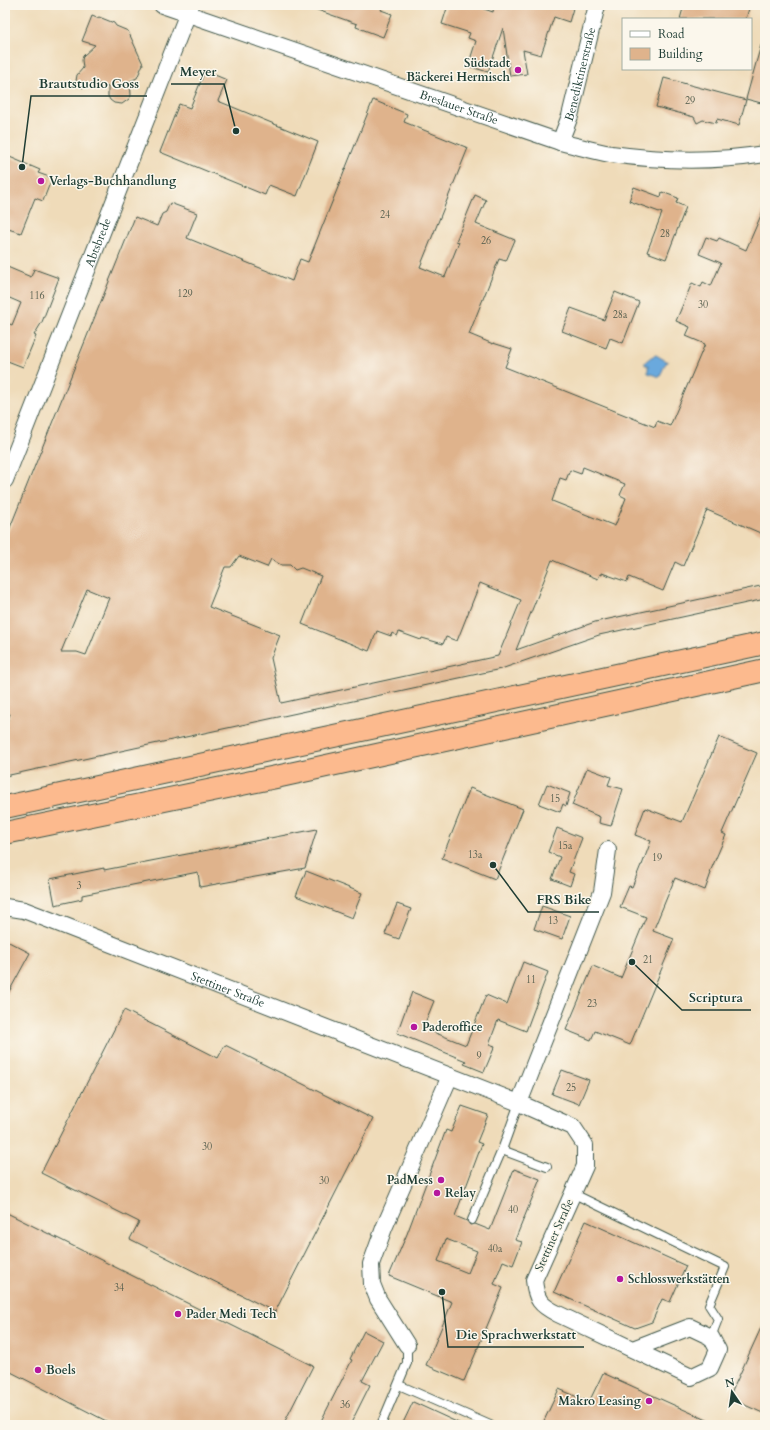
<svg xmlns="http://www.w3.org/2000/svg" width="770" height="1430" font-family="Cardo,serif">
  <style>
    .water { fill: #6ba9dd; stroke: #457388 }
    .building { fill: #dfb38c; fill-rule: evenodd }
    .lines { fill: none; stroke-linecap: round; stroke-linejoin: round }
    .service-casing { stroke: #3e5548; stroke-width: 10 }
    .minor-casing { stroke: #3e5548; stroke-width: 18 }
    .trunk-casing { stroke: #3e5548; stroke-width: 24 }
    .service { stroke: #fff; stroke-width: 8 }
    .minor { stroke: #fff; stroke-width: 16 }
    .trunk { stroke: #fcba8e; stroke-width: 22 }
    .poi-dot { fill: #b5179e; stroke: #fbf7ec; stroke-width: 1.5 }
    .labels { text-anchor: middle; stroke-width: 3; stroke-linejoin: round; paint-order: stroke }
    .number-label { font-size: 10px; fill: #4f5a4a }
    .poi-label { font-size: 12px; font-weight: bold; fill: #1f3d34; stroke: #fbf7ec; text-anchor: start }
    .street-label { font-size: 12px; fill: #1f3d34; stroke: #fbf7ec }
    .leader { fill: none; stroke: #1f3d34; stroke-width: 1.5 }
    .callout-dot { fill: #1f3d34; stroke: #fbf7ec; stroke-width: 1.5 }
    .callout-label { font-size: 13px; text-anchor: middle; font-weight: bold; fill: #1f3d34; stroke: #fbf7ec; stroke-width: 3; stroke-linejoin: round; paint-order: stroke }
  </style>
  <rect width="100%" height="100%" fill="#fbf7ec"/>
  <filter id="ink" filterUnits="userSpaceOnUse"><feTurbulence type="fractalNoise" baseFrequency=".025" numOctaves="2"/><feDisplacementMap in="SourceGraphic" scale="8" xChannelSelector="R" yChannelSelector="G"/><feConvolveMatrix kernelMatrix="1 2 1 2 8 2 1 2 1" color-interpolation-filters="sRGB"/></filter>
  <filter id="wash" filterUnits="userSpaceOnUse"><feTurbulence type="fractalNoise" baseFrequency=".012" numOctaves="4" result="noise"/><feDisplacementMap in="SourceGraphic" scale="16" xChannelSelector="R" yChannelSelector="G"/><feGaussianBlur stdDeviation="0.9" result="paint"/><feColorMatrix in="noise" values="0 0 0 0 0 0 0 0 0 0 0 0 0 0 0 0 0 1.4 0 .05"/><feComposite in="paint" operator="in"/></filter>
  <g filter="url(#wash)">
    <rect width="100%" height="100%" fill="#efdbb9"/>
    <path class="water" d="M656 355 668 362 665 364 660 377 648 373V365H645V362L651 357Z"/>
    <g id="blocks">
      <g class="building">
        <path d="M309 5H383L381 10 392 14 383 37 356 27 357 24 309 7Z"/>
        <path d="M448 5H472L493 12 494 5H574L569 22 554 17 541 55 523 50 527 74 510 76 503 28 488 72 468 66 476 41 468 38 470 33 442 24Z"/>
        <path d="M684 5H750L746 19H680Z"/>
        <path d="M92 16 97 18 99 17 114 23 116 26 128 31 143 64 137 78 130 81 131 95 129 99 122 104 114 103 110 100 108 96V87L93 82 89 86 83 88 80 86 76 81 77 75 83 68 82 60 83 56 95 45 82 41Z"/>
        <path d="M761 45H765V104L746 99Z"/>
        <path d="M205 71 227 80 218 101 318 142 297 196 269 185 265 195 160 152 179 104 190 108Z"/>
        <path d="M664 78 746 100 739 125 717 119 716 123 703 120 697 123 694 117 656 107Z"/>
        <path d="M373 100 407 114 404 122 468 148 420 267 445 277 459 242 456 241 475 195 486 200 476 224 515 240 506 261 499 259 469 334 493 344V343L512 349 505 367 655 427 657 421 670 426 705 344 686 336 690 327 676 321 692 283 701 287 703 282 711 286 721 263 699 254 706 237 717 241 719 238 746 250 765 206V535L707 510 683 566 675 562 663 591 629 577 627 582 602 573V575L600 574 598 579 552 560 516 650 595 622 765 585V599L599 635 501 669 5 776V727L10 714 5 712V540L135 217 157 226 162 214 166 212 170 203 197 213 187 238 292 281 300 259 308 262ZM583 467 625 484 620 495 626 498 615 526 552 501 560 478 566 480 570 470 581 474ZM239 556 267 567 271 559 281 565H290L295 570 301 568 321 576 302 624 369 651 377 631 391 636 392 633 397 636 399 632 421 640 422 638 443 644 446 637 457 641 480 583 521 600 498 656 281 703 271 658 280 635 209 607 225 567H231ZM87 589 109 598 86 655 77 652H61Z"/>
        <path d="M5 155 40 170 38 173 52 178 43 201 35 198 21 233 5 228Z"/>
        <path d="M634 187 661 197 662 192 678 198 676 203 686 207 666 259 647 252 662 213 629 201Z"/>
        <path d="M5 266 31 277 34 269 59 278 42 322 34 335 36 336 23 367 5 360V322L12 325 21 303 5 296Z"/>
        <path d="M615 292 639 302 623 343 610 338 606 348 562 331 571 308 604 320Z"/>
        <path d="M719 737 757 753 722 833 726 835 710 872 711 873 705 890 675 878 653 931 674 939 630 1045 595 1031 591 1040 566 1030 593 966 621 978 646 917 620 907 629 886 632 887 641 865H642L651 841 635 835 645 808 682 822Z"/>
        <path d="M587 768 611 777 608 785 623 789 611 826 599 823 600 817 572 805Z"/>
        <path d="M547 784 570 793 566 806 563 804 560 812 539 804Z"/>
        <path d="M470 788 523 809 495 879 442 858Z"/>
        <path d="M557 828 582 838 569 872 574 874 570 886 552 879 560 857 548 852Z"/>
        <path d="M317 829 305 868 200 887 198 872 82 895V899L55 905 50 879 104 868V870Z"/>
        <path d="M306 871 362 893 352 918 296 896Z"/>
        <path d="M397 904 411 909 399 939 385 934Z"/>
        <path d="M542 906 570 916 562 939 534 929Z"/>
        <path d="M5 940 30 953 5 999Z"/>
        <path d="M523 962 548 972 526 1031 498 1020 489 1044 495 1046 484 1072 464 1064 466 1061 397 1033 412 992 434 1001 423 1028 466 1045 486 995 507 1004Z"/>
        <path d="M124 1010 218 1058 225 1045 373 1119 275 1312 130 1239 139 1222 41 1173Z"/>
        <path d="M562 1070 589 1080 579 1104 552 1094Z"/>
        <path d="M462 1106 488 1115 477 1142 482 1144 455 1216 467 1221 470 1225 475 1224 490 1230 514 1169 540 1179 515 1240 522 1242 513 1265 503 1261 494 1284 503 1288 464 1381 426 1365 452 1302 389 1276 407 1234 446 1130 451 1132ZM446 1239 477 1251 468 1273 438 1261Z"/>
        <path d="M5 1212 313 1366 283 1425H114L5 1369Z"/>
        <path d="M586 1221 686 1266 670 1302 662 1299 652 1322 635 1328 554 1292Z"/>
        <path d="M765 1319V1414L729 1398Z"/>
        <path d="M364 1331 383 1341 362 1381 370 1385 350 1425H319L352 1360 350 1359Z"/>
        <path d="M603 1373 718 1425H542L559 1389 589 1402Z"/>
        <path d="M413 1402 463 1425H402Z"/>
      </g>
    </g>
  </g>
  <g filter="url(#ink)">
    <use href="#blocks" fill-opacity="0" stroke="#3e5548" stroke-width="1"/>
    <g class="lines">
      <g class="service-casing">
        <g id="service">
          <path d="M502 1150 547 1167"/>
          <path d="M572 1193 725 1267 709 1305 718 1319 711 1337"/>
          <path d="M472 1220 502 1150 519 1103"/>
          <path d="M399 1385 490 1425"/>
          <path d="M381 1425 407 1363V1345"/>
        </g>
      </g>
      <g class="minor-casing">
        <g id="minor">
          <path id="s1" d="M162 5 560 142C577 146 594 151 611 154 662 161 714 162 765 154"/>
          <path id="s2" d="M560 142 570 116 597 5"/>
          <path id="s3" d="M5 480 191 5"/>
          <path id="s4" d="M5 907 24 910 55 922 519 1103 573 1127 585 1145V1166L534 1280C536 1300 540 1305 558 1314L691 1377 710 1368 718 1350 711 1337 690 1327 633 1349"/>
          <path d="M519 1103 602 892 608 850"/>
          <path d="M407 1345 378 1299 372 1284 371 1264 384 1228 450 1076"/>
        </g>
      </g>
      <g class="trunk-casing">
        <g id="trunk">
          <path d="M5 807 765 643"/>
          <path d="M5 833 276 777 765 670"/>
        </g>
      </g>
      <use href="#service" class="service"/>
      <use href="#minor" class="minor"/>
      <use href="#trunk" class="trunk"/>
    </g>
  </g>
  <g class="poi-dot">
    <circle cx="518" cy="70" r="4"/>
    <circle cx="41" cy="181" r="4"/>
    <circle cx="414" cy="1027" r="4"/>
    <circle cx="441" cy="1180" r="4"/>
    <circle cx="437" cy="1193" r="4"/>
    <circle cx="620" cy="1279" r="4"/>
    <circle cx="178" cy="1314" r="4"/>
    <circle cx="38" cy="1370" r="4"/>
    <circle cx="649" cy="1401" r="4"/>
  </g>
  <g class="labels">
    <g class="number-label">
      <text x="690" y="104">29</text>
      <text x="385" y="218">24</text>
      <text x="665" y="237">28</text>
      <text x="486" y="244">26</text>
      <text x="185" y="297">129</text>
      <text x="37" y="299">116</text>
      <text x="703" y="308">30</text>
      <text x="620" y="318">28a</text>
      <text x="555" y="802">15</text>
      <text x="565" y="849">15a</text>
      <text x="475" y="858">13a</text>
      <text x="657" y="861">19</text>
      <text x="79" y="889">3</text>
      <text x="553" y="924">13</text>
      <text x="648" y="963">21</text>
      <text x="531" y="983">11</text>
      <text x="592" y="1007">23</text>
      <text x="479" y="1059">9</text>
      <text x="571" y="1091">25</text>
      <text x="207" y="1150">30</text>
      <text x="324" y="1184">30</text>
      <text x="513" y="1213">40</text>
      <text x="495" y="1252">40a</text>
      <text x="119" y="1291">34</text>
      <text x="345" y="1408">36</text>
    </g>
    <g class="poi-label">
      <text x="510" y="67" text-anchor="end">Südstadt<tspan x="510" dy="14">Bäckerei Hermisch</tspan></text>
      <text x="49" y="185">Verlags-Buchhandlung</text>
      <text x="422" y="1031">Paderoffice</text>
      <text x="433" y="1184" text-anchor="end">PadMess</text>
      <text x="445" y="1197">Relay</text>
      <text x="628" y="1283">Schlosswerkstätten</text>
      <text x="186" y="1318">Pader Medi Tech</text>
      <text x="46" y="1374">Boels</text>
      <text x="641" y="1405" text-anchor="end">Makro Leasing</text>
    </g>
    <g class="street-label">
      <text dy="4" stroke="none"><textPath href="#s2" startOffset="71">Benediktinerstraße</textPath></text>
      <text dy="4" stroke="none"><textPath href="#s1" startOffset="314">Breslauer Straße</textPath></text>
      <text dy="4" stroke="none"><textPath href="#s3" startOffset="255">Abtsbrede</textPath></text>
      <text dy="4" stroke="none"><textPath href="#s4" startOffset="238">Stettiner Straße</textPath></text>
      <text transform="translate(554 1235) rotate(-66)" y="4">Stettiner Straße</text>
    </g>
  </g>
  <path class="leader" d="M236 131L224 84H171M22 167L31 96H147M493 865L528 912H599M632 962L682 1010H751M442 1292L448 1347H584"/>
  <g class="callout-dot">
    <circle cx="236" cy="131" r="4"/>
    <circle cx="22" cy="167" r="4"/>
    <circle cx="493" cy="865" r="4"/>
    <circle cx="632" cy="962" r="4"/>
    <circle cx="442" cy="1292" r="4"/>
  </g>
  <g class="callout-label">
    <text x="198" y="76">Meyer</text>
    <text x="89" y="88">Brautstudio Goss</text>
    <text x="564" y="904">FRS Bike</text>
    <text x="716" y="1002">Scriptura</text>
    <text x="516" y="1339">Die Sprachwerkstatt</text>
  </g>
  <rect width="770" height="1430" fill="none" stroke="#fbf7ec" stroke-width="20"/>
  <rect x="622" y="18" width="130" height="52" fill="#fbf7ec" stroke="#a3ada2"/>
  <rect x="630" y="31" width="20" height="6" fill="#ffffff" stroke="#a3ada2"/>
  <text x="658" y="38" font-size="12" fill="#1f3d34">Road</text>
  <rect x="630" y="48" width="20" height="12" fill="#dfb38c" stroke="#a3ada2"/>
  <text x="658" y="58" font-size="12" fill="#1f3d34">Building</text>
  <g transform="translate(732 1392) rotate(347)" stroke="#fbf7ec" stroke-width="3" paint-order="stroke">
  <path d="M0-3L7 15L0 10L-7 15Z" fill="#1f3d34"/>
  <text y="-6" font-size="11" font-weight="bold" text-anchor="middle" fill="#1f3d34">N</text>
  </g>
</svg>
